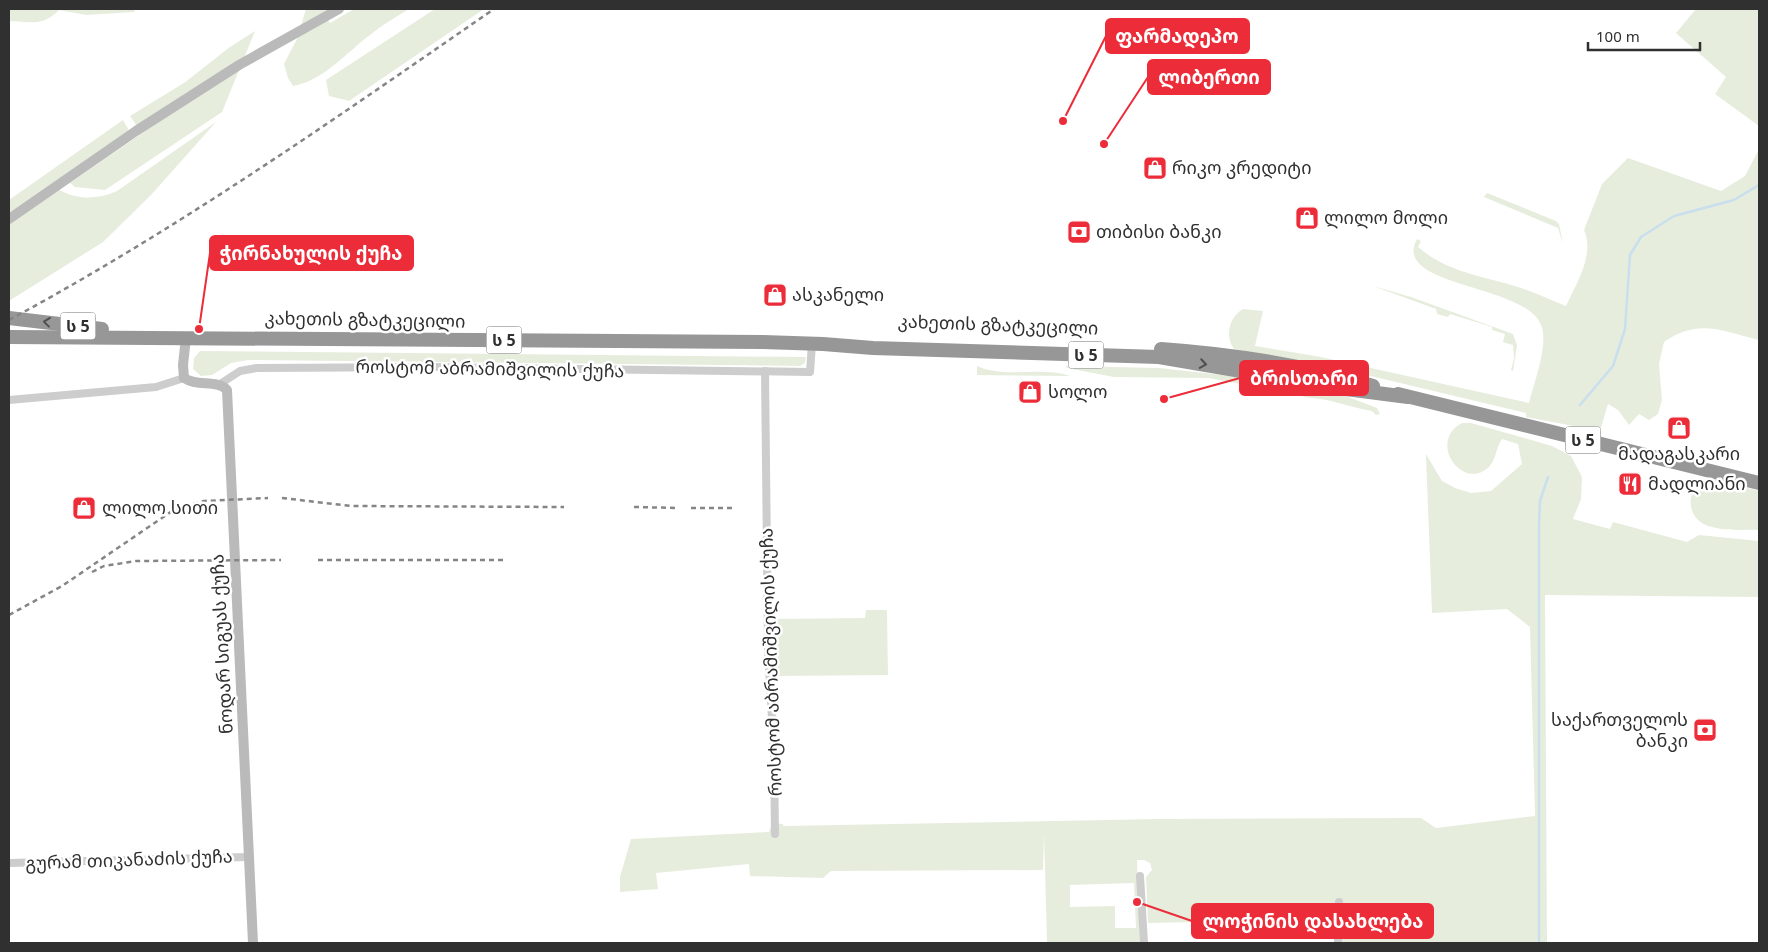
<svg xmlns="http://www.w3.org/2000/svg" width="1768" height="952" font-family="'Noto Sans','Noto Sans Georgian',sans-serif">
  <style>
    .green { fill: #e6eddd; fill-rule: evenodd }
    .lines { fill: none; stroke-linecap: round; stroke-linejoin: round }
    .stream { stroke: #c9dfee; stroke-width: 2.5 }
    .street { stroke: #cdcdcd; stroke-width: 8 }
    .secondary { stroke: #bababa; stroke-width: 10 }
    .highway { stroke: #979797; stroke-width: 14 }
    .rail { stroke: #858585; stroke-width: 2.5; stroke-dasharray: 5 4; stroke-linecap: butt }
    .oneway { stroke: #4f4f4f }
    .labels { text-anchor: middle; stroke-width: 5; stroke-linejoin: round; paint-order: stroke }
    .shield { fill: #fff; stroke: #6e6e6e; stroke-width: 1 }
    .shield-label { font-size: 16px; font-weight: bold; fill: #303030 }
    .poi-label { font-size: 18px; fill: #303030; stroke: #fff; text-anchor: start }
    .street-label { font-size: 18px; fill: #303030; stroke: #fff }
    .leader { fill: none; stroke: #ec2c38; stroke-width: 2 }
    .callout-dot { fill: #ec2c38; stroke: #fff; stroke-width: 2 }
    .callout { fill: #ec2c38; stroke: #ec2c38; stroke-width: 2 }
    .callout-label { font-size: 19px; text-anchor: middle; font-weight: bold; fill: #fff }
  </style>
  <rect width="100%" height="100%" fill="#fff"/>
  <g class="green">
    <path d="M9 9H135L134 12 86 15 59 10C41 28 31 21 9 21Z"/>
    <path d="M306 9H329L323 13 330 23 354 9H409C396 17 382 25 370 35 347 52 323 81 293 86L288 78 284 64 297 39Z"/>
    <path d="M435 9H484L349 101 329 96 326 80Z"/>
    <path d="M1696 9H1759V126L1715 94 1726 77 1676 33Z"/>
    <path d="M255 31 222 112 105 190 75 187 70 183 192 99V95L189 91 137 126 130 116 184 83 230 47Z"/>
    <path d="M123 120 130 132 9 215V200Z"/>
    <path d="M216 122 151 195 103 242 9 301V223L58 189C76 200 98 200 117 191Z"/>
    <path d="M1759 149V340C1722 331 1698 318 1664 342L1659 364 1662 400 1658 414 1649 420 1639 414 1629 425 1618 410 1608 404 1600 431 1526 417V413L1333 367 1238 350 1234 349C1224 336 1230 316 1243 309L1263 311 1255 346 1321 357 1529 403C1534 383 1549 344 1541 325 1526 284 1390 287 1417 239L1421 241 1418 247C1446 271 1477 275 1511 285 1530 290 1548 299 1566 306 1576 284 1595 255 1584 230L1602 184 1628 158 1721 191 1745 176Z"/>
    <path d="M1487 193 1556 221 1559 224 1563 244 1558 228 1484 197Z"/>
    <path d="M1373 286 1411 297 1513 334 1517 345 1513 371 1511 370 1514 358 1513 345 1503 342 1505 334 1492 330V327L1450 314 1448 317 1437 314 1436 309Z"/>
    <path d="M200 351 801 357H806L805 363 800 366 248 360 231 363 212 375 201 376 193 369 194 358Z"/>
    <path d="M977 366C1006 379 1040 366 1070 376L977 375Z"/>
    <path d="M1066 366 1159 368 1222 375 1343 395 1377 408 1380 414 1376 415 1372 411C1351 408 1332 399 1311 398L1209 378 1114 377 1067 368Z"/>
    <path d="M1462 423H1471L1552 446 1571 456 1582 477 1581 499 1573 519 1610 529 1613 522 1687 542 1699 535 1759 541V597L1545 595 1547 943H1341L1343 919 1148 923 1146 877 1152 870 1150 863 1144 860H1137L1140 943H1047L1044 833 1043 870 831 871 823 878 750 876 749 864 656 873 658 889 620 892V877L631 839 769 832 772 823 783 824V826L1159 819 1421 818 1436 828 1535 816 1530 627 1507 609 1432 613 1426 454 1442 481 1455 488 1471 493 1491 491 1522 464 1518 444 1502 439C1496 447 1496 460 1489 467 1462 492 1427 441 1462 423ZM1134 883 1136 928H1115V906L1070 907V885Z"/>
    <path d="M1707 478 1759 491V530C1738 529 1695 535 1691 506 1689 491 1696 486 1707 478Z"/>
    <path d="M866 610H887L888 675 775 676 774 619 865 618Z"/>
  </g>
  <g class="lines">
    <g class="stream">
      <path d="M1580 405 1613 366 1625 329 1630 255 1641 237 1674 216 1734 200 1759 185"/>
      <path d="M1539 943V526L1540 501 1548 477"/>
    </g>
    <g class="street">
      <path d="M765 371 768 649 774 754 775 834"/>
      <path d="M220 384 240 371 257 368 437 367 810 372 812 344"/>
      <path d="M9 400 156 387 184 378"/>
      <path d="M9 863 248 857"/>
      <path d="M1140 876 1144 943"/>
      <path d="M1338 943 1339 902"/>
    </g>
    <g class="secondary">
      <path d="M9 219 136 131 239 65 339 9"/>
      <path d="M186 337 183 365 184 378C197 387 217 379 227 390L253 943"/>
    </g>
    <g class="highway">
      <path d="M9 318 102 329"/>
      <path d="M9 337 763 342 823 344 873 348 1159 357 1346 389 1408 397"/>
      <path d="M1161 349C1231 354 1305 365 1373 386"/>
      <path d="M1398 394 1759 483"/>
    </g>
    <g class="rail">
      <path d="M9 320C178 229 336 118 494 9"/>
      <path d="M282 498 351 506 564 507"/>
      <path d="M634 507 678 508"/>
      <path d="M691 508H732"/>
      <path d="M318 560H506"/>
      <path d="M92 572 104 566 136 561 281 560"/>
      <path d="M9 615 62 586 175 509 204 501 268 498"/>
    </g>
  </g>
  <defs><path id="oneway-chevron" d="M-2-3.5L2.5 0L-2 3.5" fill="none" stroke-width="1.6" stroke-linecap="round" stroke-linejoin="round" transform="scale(1.25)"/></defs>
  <g class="oneway">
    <use href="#oneway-chevron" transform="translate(47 322) rotate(-173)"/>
    <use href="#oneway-chevron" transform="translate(1203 364) rotate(9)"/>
  </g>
  <defs>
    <g id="shop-square" transform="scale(1.25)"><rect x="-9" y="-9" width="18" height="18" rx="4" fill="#ec2c38" stroke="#fff"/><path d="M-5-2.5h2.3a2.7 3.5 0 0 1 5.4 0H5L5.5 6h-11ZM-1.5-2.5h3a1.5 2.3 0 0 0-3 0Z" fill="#fff"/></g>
    <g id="bank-square" transform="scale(1.25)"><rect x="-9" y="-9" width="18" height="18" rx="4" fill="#ec2c38" stroke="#fff"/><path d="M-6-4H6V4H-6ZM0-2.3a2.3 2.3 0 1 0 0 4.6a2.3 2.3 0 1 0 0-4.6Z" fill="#fff"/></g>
    <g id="restaurant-square" transform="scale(1.25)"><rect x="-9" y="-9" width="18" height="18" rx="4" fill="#ec2c38" stroke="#fff"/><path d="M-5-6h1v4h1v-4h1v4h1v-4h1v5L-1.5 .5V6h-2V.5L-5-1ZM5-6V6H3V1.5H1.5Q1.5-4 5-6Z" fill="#fff"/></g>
  </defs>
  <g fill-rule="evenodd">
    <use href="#shop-square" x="1155" y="168"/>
    <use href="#shop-square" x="1307" y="218"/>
    <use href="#bank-square" x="1079" y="232"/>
    <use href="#shop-square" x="775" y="295"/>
    <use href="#shop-square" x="1030" y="392"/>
    <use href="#shop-square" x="1679" y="428"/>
    <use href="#restaurant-square" x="1630" y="484"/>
    <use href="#shop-square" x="84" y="508"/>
    <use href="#bank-square" x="1705" y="730"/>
  </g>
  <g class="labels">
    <g class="shield">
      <rect x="60.5" y="312.5" width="35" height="27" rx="4"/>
      <rect x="486.5" y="326.5" width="35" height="27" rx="4"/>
      <rect x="1068.5" y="341.5" width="35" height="27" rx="4"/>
      <rect x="1565.5" y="426.5" width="35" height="27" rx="4"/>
    </g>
    <g class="shield-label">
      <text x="78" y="332">ს 5</text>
      <text x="504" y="346">ს 5</text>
      <text x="1086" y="361">ს 5</text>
      <text x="1583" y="446">ს 5</text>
    </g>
    <g class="poi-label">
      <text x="1172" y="174">რიკო კრედიტი</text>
      <text x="1324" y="224">ლილო მოლი</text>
      <text x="1096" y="238">თიბისი ბანკი</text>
      <text x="792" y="301">ასკანელი</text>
      <text x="1048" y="398">სოლო</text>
      <text x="1679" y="460" text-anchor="middle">მადაგასკარი</text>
      <text x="1648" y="490">მადლიანი</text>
      <text x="102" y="514">ლილო სითი</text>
      <text x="1688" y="726" text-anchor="end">საქართველოს<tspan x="1688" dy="21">ბანკი</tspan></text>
    </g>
    <g class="street-label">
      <text transform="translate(365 320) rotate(1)" y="6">კახეთის გზატკეცილი</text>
      <text transform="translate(998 325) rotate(2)" y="6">კახეთის გზატკეცილი</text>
      <text transform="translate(490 369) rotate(1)" y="6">როსტომ აბრამიშვილის ქუჩა</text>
      <text transform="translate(222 644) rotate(-93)" y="6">ნოდარ სიგუას ქუჩა</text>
      <text transform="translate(771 662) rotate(-92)" y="6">როსტომ აბრამიშვილის ქუჩა</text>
      <text transform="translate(129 860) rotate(-2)" y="6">გურამ თიკანაძის ქუჩა</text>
    </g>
  </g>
  <path class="leader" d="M1063 121L1106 36M1104 144L1148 77M199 329L210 253M1164 399L1240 378M1137 902L1192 921"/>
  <g class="callout-dot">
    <circle cx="1063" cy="121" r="5"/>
    <circle cx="1104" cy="144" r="5"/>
    <circle cx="199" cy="329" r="5"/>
    <circle cx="1164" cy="399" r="5"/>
    <circle cx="1137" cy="902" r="5"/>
  </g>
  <g class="callout">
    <rect x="1106" y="19" width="143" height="34" rx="5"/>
    <rect x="1148" y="60" width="122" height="34" rx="5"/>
    <rect x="210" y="236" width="203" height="34" rx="5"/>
    <rect x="1240" y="361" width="128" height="34" rx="5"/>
    <rect x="1192" y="904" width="241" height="34" rx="5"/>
  </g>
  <g class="callout-label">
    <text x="1177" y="43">ფარმადეპო</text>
    <text x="1209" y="84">ლიბერთი</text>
    <text x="311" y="260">ჭირნახულის ქუჩა</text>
    <text x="1304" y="385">ბრისთარი</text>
    <text x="1313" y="928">ლოჭინის დასახლება</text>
  </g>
  <rect width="1768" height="952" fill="none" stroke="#303030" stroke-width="20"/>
  <path d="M1588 42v8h112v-8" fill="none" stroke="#303030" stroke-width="2.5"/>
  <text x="1596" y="42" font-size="15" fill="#303030" stroke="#ffffff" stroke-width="4" paint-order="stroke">100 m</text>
</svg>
